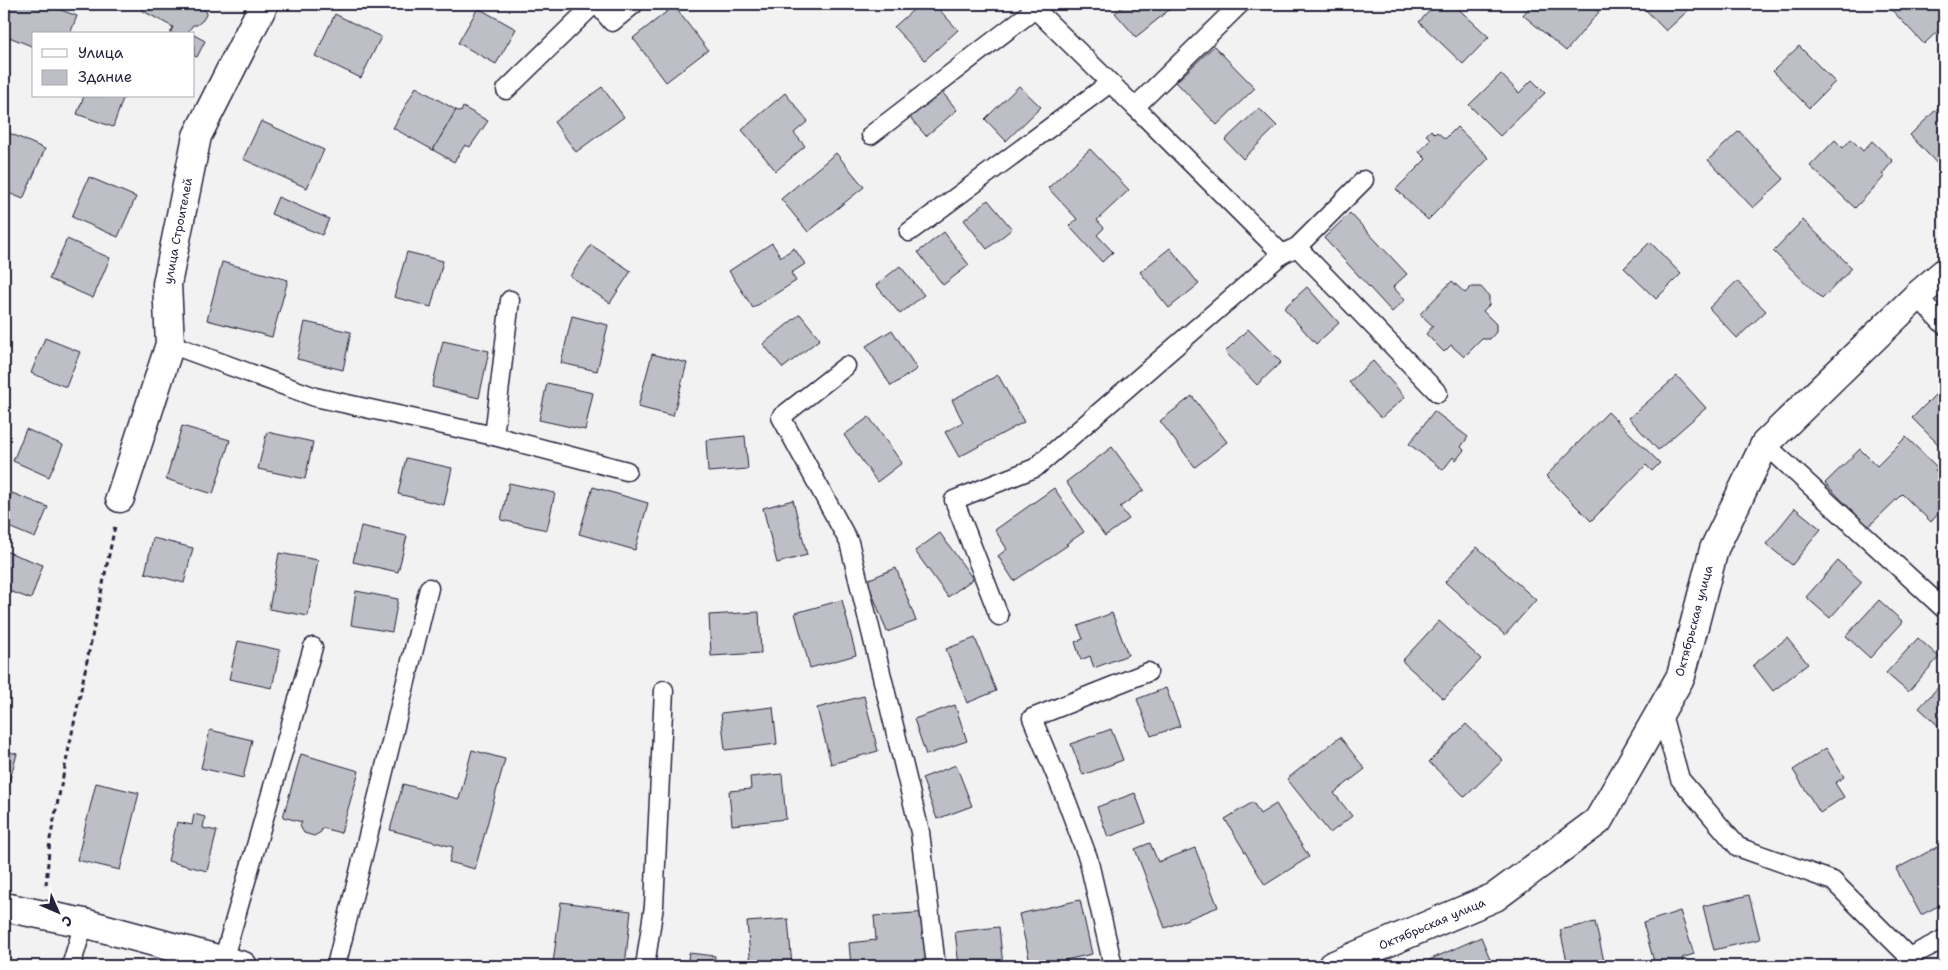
<svg xmlns="http://www.w3.org/2000/svg" width="1948" height="970" font-family="'Shantell Sans',sans-serif">
  <style>
    .building { fill: #bebec6; stroke: #22223b }
    .lines { fill: none; stroke-linecap: round; stroke-linejoin: round }
    .lane-casing { stroke: #22223b; stroke-width: 21 }
    .street-casing { stroke: #22223b; stroke-width: 31 }
    .path { stroke: #22223b; stroke-width: 3; stroke-dasharray: 5 4; stroke-linecap: butt }
    .lane { stroke: #fff; stroke-width: 18 }
    .street { stroke: #fff; stroke-width: 28 }
    .labels { text-anchor: middle; stroke-width: 4.5; stroke-linejoin: round; paint-order: stroke }
    .street-label { font-size: 12px; fill: #22223b; stroke: #fff }
  </style>
  <rect width="100%" height="100%" fill="#f2f2f3"/>
  <filter id="ink" filterUnits="userSpaceOnUse"><feTurbulence type="fractalNoise" baseFrequency=".02" numOctaves="2"/><feDisplacementMap in="SourceGraphic" scale="10" xChannelSelector="R" yChannelSelector="G"/><feConvolveMatrix kernelMatrix="1 2 1 2 8 2 1 2 1" color-interpolation-filters="sRGB"/></filter>
  <g filter="url(#ink)">
    <g class="building">
      <path d="M12 4H45L77 16 70 34H34V47L4 35V24Z"/>
      <path d="M144 4H202L207 13 203 20 197 25H193L188 32 191 34H170L173 27 141 10Z"/>
      <path d="M920 4H934L958 30 925 60 894 27Z"/>
      <path d="M1126 4H1174L1175 5 1136 37 1115 13Z"/>
      <path d="M1436 4H1453L1489 37 1463 64 1419 22Z"/>
      <path d="M1532 4H1589L1599 12 1566 51 1523 15Z"/>
      <path d="M1640 4H1695L1666 31Z"/>
      <path d="M1886 4H1935L1944 14V25L1924 44Z"/>
      <path d="M674 6 708 50 666 82 633 38Z"/>
      <path d="M478 8 516 29 496 64 458 43Z"/>
      <path d="M335 14 381 37 361 78 315 56Z"/>
      <path d="M194 35 205 41 197 57 194 56Z"/>
      <path d="M1214 46 1255 88 1217 125 1176 82Z"/>
      <path d="M1799 46 1835 82 1809 108 1773 71Z"/>
      <path d="M1501 74 1519 93 1532 80 1545 93 1500 136 1469 105Z"/>
      <path d="M1019 86 1041 107 1006 141 985 119Z"/>
      <path d="M416 87 456 110 433 150 393 128Z"/>
      <path d="M602 87 624 117 576 152 554 122Z"/>
      <path d="M938 87 957 110 926 136 907 114Z"/>
      <path d="M785 93 808 121 794 133 805 146 776 171 742 130Z"/>
      <path d="M84 96H124L113 127 77 114Z"/>
      <path d="M1944 102V171L1910 135Z"/>
      <path d="M463 107 488 121 470 147 465 145 454 162 433 150 456 110 461 112Z"/>
      <path d="M1259 108 1277 126 1243 159 1225 140Z"/>
      <path d="M261 121 324 150 307 188 243 159Z"/>
      <path d="M1457 127 1489 158 1428 220 1396 189 1426 159 1419 152 1431 139 1426 135 1431 130 1435 134 1437 132 1445 139Z"/>
      <path d="M5 131 45 149 23 199 4 191Z"/>
      <path d="M1739 131 1784 179 1753 208 1708 160Z"/>
      <path d="M1851 139 1863 151 1872 141 1893 161 1882 174 1885 176 1855 208 1810 166 1835 140 1843 148Z"/>
      <path d="M1090 149 1129 190 1097 220 1104 228 1097 235 1113 252 1102 262 1069 226 1077 219 1048 188Z"/>
      <path d="M836 153 864 187 808 232 781 199Z"/>
      <path d="M89 177 136 197 118 237 72 217Z"/>
      <path d="M278 197 329 219 322 235 271 214Z"/>
      <path d="M988 200 1012 229 987 249 964 220Z"/>
      <path d="M1350 213 1407 274 1393 287 1405 300 1392 312 1324 238Z"/>
      <path d="M1803 220 1852 268 1822 299 1773 251Z"/>
      <path d="M944 232 969 265 943 285 918 252Z"/>
      <path d="M67 239 110 258 93 298 49 279Z"/>
      <path d="M1650 242 1681 274 1656 299 1624 268Z"/>
      <path d="M772 243 781 257 794 248 805 264 791 273 796 281 753 308 729 271Z"/>
      <path d="M591 245 631 271 610 303 570 276Z"/>
      <path d="M1170 248 1199 284 1169 308 1140 272Z"/>
      <path d="M407 252 443 261 431 307 394 297Z"/>
      <path d="M222 262 288 280 272 337 207 320Z"/>
      <path d="M900 266 924 295 900 314 876 285Z"/>
      <path d="M1452 281 1465 293 1471 287H1481L1489 296V305L1483 311 1496 324V332L1490 339H1482L1464 357 1451 345 1444 352 1426 334 1433 326 1420 314Z"/>
      <path d="M1737 281 1766 311 1737 338 1709 308Z"/>
      <path d="M1307 287 1339 323 1316 344 1284 308Z"/>
      <path d="M800 314 820 339 783 368 763 344Z"/>
      <path d="M572 316 608 325 597 371 561 363Z"/>
      <path d="M305 322 351 332 343 370 297 359Z"/>
      <path d="M1248 329 1281 362 1257 385 1225 352Z"/>
      <path d="M892 330 917 369 891 386 866 346Z"/>
      <path d="M45 338 80 352 66 387 31 373Z"/>
      <path d="M443 341 489 351 479 398 432 387Z"/>
      <path d="M652 354 687 363 673 416 638 407Z"/>
      <path d="M1373 361 1405 397 1381 418 1349 382Z"/>
      <path d="M998 375 1024 422 959 457 945 432 963 422 952 400Z"/>
      <path d="M1677 376 1706 408 1658 450 1629 418Z"/>
      <path d="M547 383 593 393 585 430 539 420Z"/>
      <path d="M1938 392 1944 398V450L1912 418Z"/>
      <path d="M1192 396 1227 442 1195 467 1160 421Z"/>
      <path d="M1434 411 1468 437 1461 447 1464 450 1456 460 1453 457 1443 470 1409 444Z"/>
      <path d="M1608 412 1660 463 1652 471 1646 465 1591 521 1546 476Z"/>
      <path d="M869 417 902 463 877 482 844 435Z"/>
      <path d="M182 426 230 440 213 494 166 479Z"/>
      <path d="M26 429 63 445 49 477 13 461Z"/>
      <path d="M267 432 313 442 305 479 258 469Z"/>
      <path d="M745 436 748 469 708 472 706 440Z"/>
      <path d="M1906 437 1938 468 1935 470 1944 478V507L1931 522 1902 494 1868 527 1825 483 1860 449 1877 466Z"/>
      <path d="M1112 447 1144 490 1120 507 1129 519 1105 536 1066 482Z"/>
      <path d="M406 458 452 468 444 505 398 494Z"/>
      <path d="M509 483 555 493 547 530 501 520Z"/>
      <path d="M593 487 648 503 635 550 579 534Z"/>
      <path d="M1054 488 1084 532 1066 544 1068 545 1014 581 998 556 1007 549 995 530Z"/>
      <path d="M12 493 48 507 35 538 4 525V514Z"/>
      <path d="M793 500 807 555 777 563 763 508Z"/>
      <path d="M1795 508 1821 529 1792 565 1766 544Z"/>
      <path d="M361 526 407 536 398 572 353 562Z"/>
      <path d="M940 533 973 579 948 597 915 551Z"/>
      <path d="M153 538 193 548 184 583 145 573Z"/>
      <path d="M1477 547 1536 600 1505 635 1445 582Z"/>
      <path d="M5 551 43 565 31 599 4 589V555Z"/>
      <path d="M279 553 318 560 308 616 269 609Z"/>
      <path d="M1838 561 1862 582 1830 618 1806 597Z"/>
      <path d="M896 568 916 621 887 632 867 580Z"/>
      <path d="M356 591 398 599 392 632 351 625Z"/>
      <path d="M842 600 856 655 810 668 795 613Z"/>
      <path d="M1879 600 1903 622 1870 658 1846 636Z"/>
      <path d="M759 612 761 653 711 656 709 615Z"/>
      <path d="M1112 613 1128 655 1094 668 1090 656 1081 660 1075 642 1083 639 1078 626Z"/>
      <path d="M1439 621 1481 659 1444 699 1402 661Z"/>
      <path d="M975 638 996 691 967 703 946 649Z"/>
      <path d="M1787 638 1808 664 1773 691 1753 665Z"/>
      <path d="M1918 638 1939 657 1908 692 1886 673Z"/>
      <path d="M238 641 280 650 272 688 229 679Z"/>
      <path d="M1944 681V731L1919 708Z"/>
      <path d="M1166 688 1180 726 1151 736 1137 699Z"/>
      <path d="M864 696 878 751 831 764 817 708Z"/>
      <path d="M955 705 967 741 926 755 914 719Z"/>
      <path d="M773 707 777 744 725 750 721 713Z"/>
      <path d="M1466 724 1503 760 1465 797 1429 762Z"/>
      <path d="M1111 729 1123 760 1083 775 1071 744Z"/>
      <path d="M210 730 252 740 243 778 201 768Z"/>
      <path d="M1340 737 1365 769 1334 793 1352 816 1330 833 1287 779Z"/>
      <path d="M1826 748 1844 777 1835 783 1844 797 1820 813 1793 770Z"/>
      <path d="M4 750 17 754 10 779 4 778Z"/>
      <path d="M472 750 505 759 475 869 449 862 453 847 390 830 403 784 459 799Z"/>
      <path d="M301 754 359 771 341 833 322 828 321 832 314 836 304 833 300 826 302 822 283 817Z"/>
      <path d="M956 765 972 806 937 819 922 778Z"/>
      <path d="M782 774 786 819 732 825 729 791 751 789 750 777Z"/>
      <path d="M4 778 10 779 4 805Z"/>
      <path d="M96 783 139 793 120 870 77 860Z"/>
      <path d="M1135 793 1146 823 1108 837 1097 807Z"/>
      <path d="M1253 802 1260 814 1276 804 1309 857 1265 885 1225 819Z"/>
      <path d="M194 814 205 817 203 828 217 831 207 871 168 861 177 822 192 825Z"/>
      <path d="M1150 843 1158 862 1195 848 1218 907 1165 928 1135 849Z"/>
      <path d="M1937 847 1944 859V903L1921 915 1896 869Z"/>
      <path d="M1749 895 1760 939 1714 950 1703 906Z"/>
      <path d="M1080 900 1092 954 1039 966H1031L1019 914Z"/>
      <path d="M561 902 631 911 625 966H578L553 963Z"/>
      <path d="M1680 911 1694 954 1682 958 1685 966H1667L1665 962 1655 965 1643 923Z"/>
      <path d="M928 912 932 966H851L849 943 876 940 874 916Z"/>
      <path d="M788 919 792 966H751L747 922Z"/>
      <path d="M1595 922 1604 961 1580 966H1568L1560 930Z"/>
      <path d="M999 927 1003 966H959L955 932Z"/>
      <path d="M1481 937 1493 966H1431L1429 960Z"/>
      <path d="M689 953 715 956 714 966H687Z"/>
    </g>
    <g class="lines">
      <g class="lane-casing">
        <g id="lane">
          <path d="M597 4 612 22 634 4"/>
          <path d="M1030 4 1135 107 1240 4"/>
          <path d="M506 90 594 4"/>
          <path d="M871 135 1035 9"/>
          <path d="M909 232 1110 83"/>
          <path d="M1297 247 1364 180"/>
          <path d="M1282 254 1297 247 1438 393"/>
          <path d="M1917 296 1944 325"/>
          <path d="M170 344 315 397 494 436 510 300"/>
          <path d="M846 366 781 417 849 542 920 832 936 966"/>
          <path d="M494 436 627 471"/>
          <path d="M1765 444 1944 609"/>
          <path d="M999 616 954 500 1035 468 1282 254 1135 107"/>
          <path d="M1661 711 1680 779 1738 847 1833 881 1909 957 1944 939"/>
          <path d="M223 961 313 647"/>
          <path d="M71 966 84 923"/>
          <path d="M336 966 429 588"/>
          <path d="M645 966 654 906 664 690"/>
          <path d="M1113 966 1088 858 1067 802 1032 718 1148 672"/>
        </g>
      </g>
      <g class="street-casing">
        <g id="street">
          <path d="M120 498 170 344 167 284 197 136 264 4"/>
          <path d="M4 907 84 923 243 966"/>
          <path d="M1332 966 1495 897 1598 821 1681 676 1714 549 1765 444 1917 296 1944 273"/>
        </g>
      </g>
      <path class="path" d="M46 885 50 839 115 526"/>
      <use href="#lane" class="lane"/>
      <use href="#street" class="street"/>
    </g>
  </g>
  <g class="labels">
    <g class="street-label">
      <text transform="translate(178 231) rotate(-79)" y="4">улица Строителей</text>
      <text transform="translate(1694 621) rotate(-75)" y="4">Октябрьская улица</text>
      <text transform="translate(1432 924) rotate(-23)" y="4">Октябрьская улица</text>
    </g>
  </g>
  <rect width="1948" height="970" fill="none" stroke="#fff" stroke-width="20"/>
  <rect x="10" y="10" width="1928" height="950" fill="none" stroke="#22223b" stroke-width="2" filter="url(#ink)"/>
  <rect x="32" y="32" width="162" height="65" fill="#ffffff" stroke="#a7a7b1"/>
  <rect x="42" y="49" width="25" height="8" fill="#ffffff" stroke="#a7a7b1"/>
  <text x="78" y="58" font-size="15" fill="#22223b">Улица</text>
  <rect x="42" y="70" width="25" height="15" fill="#bebec6" stroke="#a7a7b1"/>
  <text x="78" y="82" font-size="15" fill="#22223b">Здание</text>
  <g transform="translate(58 912) rotate(135)" stroke="#ffffff" stroke-width="4" paint-order="stroke">
  <path d="M0-4L9 19L0 12L-9 19Z" fill="#22223b"/>
  <text y="-8" font-size="14" font-weight="bold" text-anchor="middle" fill="#22223b">С</text>
  </g>
</svg>
